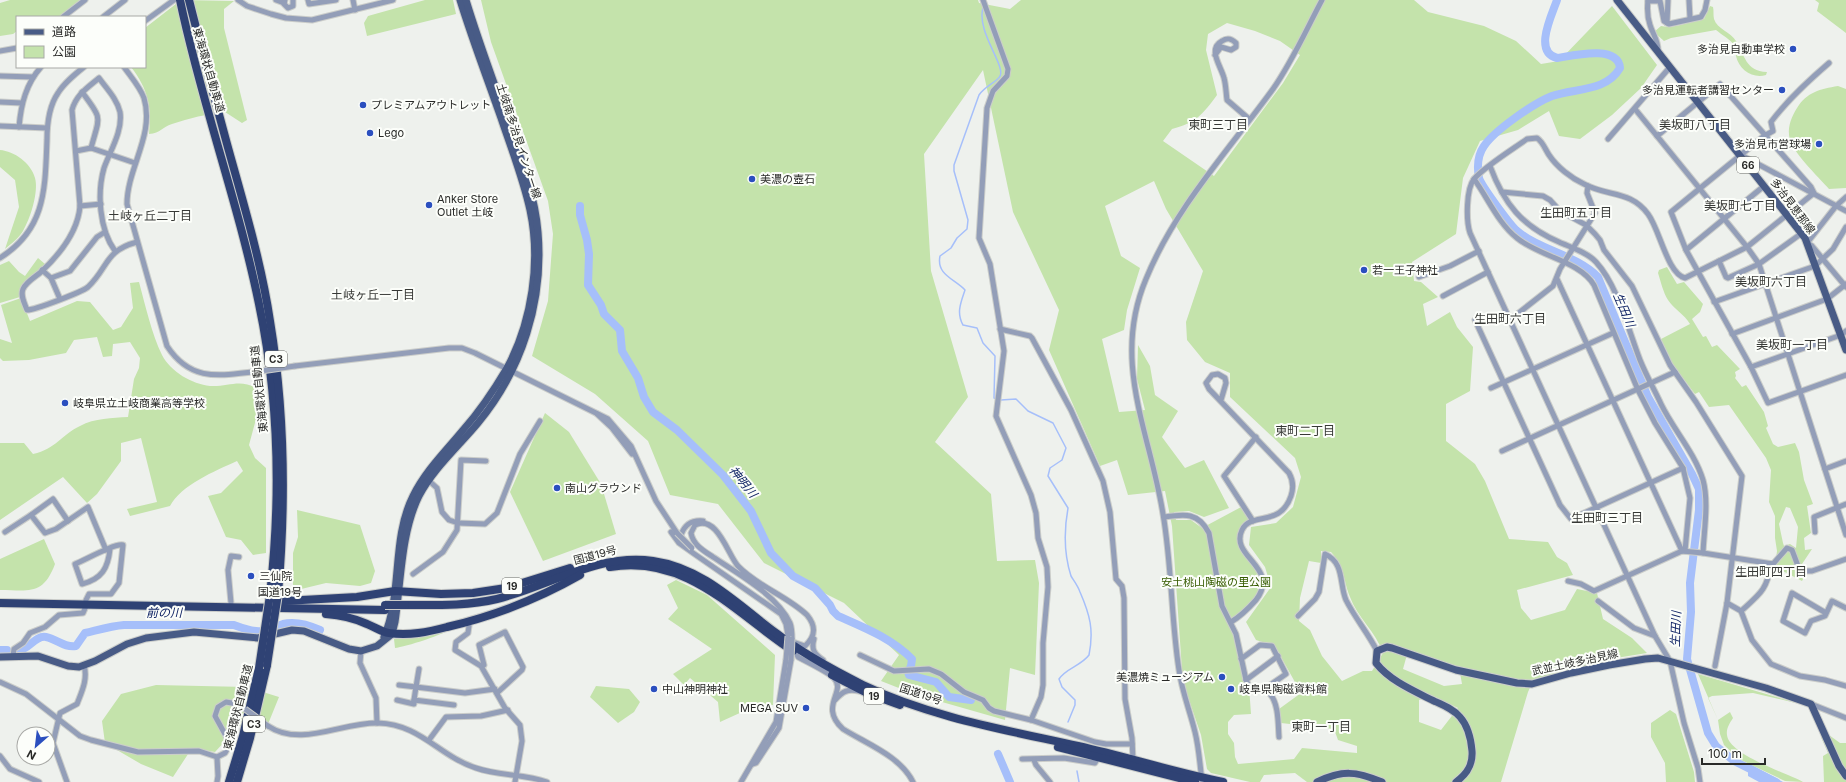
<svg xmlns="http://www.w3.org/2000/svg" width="1846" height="782" font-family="Inter,'Noto Sans JP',sans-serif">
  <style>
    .green { fill: #c4e3ab; fill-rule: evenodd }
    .water { fill: #a6bffa }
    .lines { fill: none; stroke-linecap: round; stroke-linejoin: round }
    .stream { stroke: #a6bffa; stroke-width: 1.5 }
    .river { stroke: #a6bffa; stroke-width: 8 }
    .minor-casing { stroke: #cbcdca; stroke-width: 7 }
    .major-casing { stroke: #cbcdca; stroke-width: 9 }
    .highway-casing { stroke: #cbcdca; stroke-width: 10 }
    .minor { stroke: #939eb8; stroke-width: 5 }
    .major { stroke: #485b86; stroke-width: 7 }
    .highway { stroke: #2f4274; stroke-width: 8 }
    .minor-bridge-casing { stroke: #cbcdca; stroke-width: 7; stroke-linecap: butt }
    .highway-bridge-casing { stroke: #cbcdca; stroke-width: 10; stroke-linecap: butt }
    .minor-bridge { stroke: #939eb8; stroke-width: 5 }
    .highway-bridge { stroke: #2f4274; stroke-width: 8 }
    .poi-dot { fill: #2b4fbf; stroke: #fcfefa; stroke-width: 1.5 }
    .labels { text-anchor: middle; stroke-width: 4; stroke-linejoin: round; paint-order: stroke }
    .shield { fill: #fcfefa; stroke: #686a67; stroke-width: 1 }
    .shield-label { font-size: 10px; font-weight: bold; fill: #292a28 }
    .poi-label { font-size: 11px; fill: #292a28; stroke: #fcfefa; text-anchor: start }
    .street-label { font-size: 11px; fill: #292a28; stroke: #fcfefa }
    .park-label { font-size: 11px; fill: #365c01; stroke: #fcfefa }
    .neighbourhood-label { font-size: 12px; fill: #373936; stroke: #fcfefa }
    .water-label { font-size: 12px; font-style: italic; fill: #0f2364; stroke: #fcfefa }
  </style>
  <rect width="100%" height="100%" fill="#eef1ed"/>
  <g class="green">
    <path d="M10 0H82L59 17H17V31L13 34 0 36V3Z"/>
    <path d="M181 0 234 1 224 9V28L247 120 242 123 225 112C207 114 189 118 172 124 162 127 161 133 149 134 152 107 148 89 131 67H145V28Z"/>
    <path d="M425 0H453L456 14 367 36 364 23 368 16Z"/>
    <path d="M481 0H978L979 3 1010 9 1021 0H1414L1428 12 1484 26 1516 41 1541 64 1559 61 1612 6 1657 65 1641 88 1612 115 1580 139 1559 136 1549 111 1518 130 1480 141 1463 178 1456 234 1412 262 1414 281 1421 282 1438 297 1423 304 1427 326 1450 312 1457 327 1473 347 1470 391 1446 404V441L1475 464 1485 481 1509 539 1548 542 1557 557 1567 563 1573 575 1517 590 1521 608 1531 620 1565 610 1577 589 1597 593 1603 619 1632 638 1647 653 1616 658 1534 679 1528 692 1501 782H1307L1295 773 1264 775 1260 782H1250L1211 773 1207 769 1201 735 1187 694 1182 670 1172 526 1165 491 1128 495 1117 460 1100 466 1049 350 1059 310 1013 212 983 70 924 154 931 271 968 397 935 442 991 494 997 561 1035 560 1039 583 1035 675 1010 668 1005 720 914 694 881 681 899 655 844 603 764 563 718 504 670 495 648 441 595 394 532 356 548 301 553 234 548 201 491 42ZM1227 23 1255 31 1280 41 1300 55 1283 83 1214 176 1163 141 1172 129C1196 123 1203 114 1217 95L1206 50 1208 34ZM1154 181 1166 209 1203 271 1186 322 1187 340 1205 362 1230 373V397L1295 458 1301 477 1293 507 1276 523 1251 527 1249 545 1265 567 1271 587 1246 622 1256 640 1275 646 1301 693 1279 709 1281 723 1334 729 1338 740 1357 746V753L1302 748 1294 759 1238 764 1235 757 1234 743 1228 734V722L1234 715 1251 714 1249 686 1231 622 1259 595 1263 580 1240 544 1245 525 1253 521 1243 506 1202 528 1191 520H1176L1174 512 1189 511 1204 517 1229 508 1204 460 1185 468 1162 437 1178 411 1155 395 1150 366 1138 345 1137 379 1145 410 1119 412 1102 339 1124 330 1127 310 1140 268 1121 256 1105 206ZM1321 551 1331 552C1345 566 1343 580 1350 597 1357 617 1376 632 1383 653L1372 671H1363L1342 681 1322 656 1310 630 1299 621 1300 598 1309 561 1321 563ZM1408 651 1459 667 1462 684 1444 686 1403 669ZM1431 695 1458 708 1441 730 1419 722V700Z"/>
    <path d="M1815 0H1846V33L1817 11 1819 3Z"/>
    <path d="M1710 6 1713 7C1714 11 1713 15 1714 19 1717 29 1731 32 1736 41 1745 55 1745 71 1767 72L1766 75C1753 79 1739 70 1736 56 1735 52 1736 49 1735 46 1730 39 1722 35 1716 30L1671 38 1664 41 1654 32 1661 26C1676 29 1689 21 1704 19Z"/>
    <path d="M1838 86 1846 89V188L1829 189C1819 177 1790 151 1789 135 1788 125 1792 116 1797 108 1807 92 1820 89 1838 86Z"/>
    <path d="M0 150C14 151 31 163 35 178 39 192 30 219 23 231 19 238 11 244 5 249L19 207 15 180 0 167Z"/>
    <path d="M38 258 45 264 20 291V297L0 303V265L9 261 19 272 25 276Z"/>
    <path d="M1667 267 1677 284 1684 282 1703 304 1700 312 1692 319 1703 337 1706 336 1712 347 1717 345 1740 369 1735 372 1736 376 1735 378 1742 387 1746 385 1764 412 1768 426 1766 428 1773 444 1778 447 1795 443 1799 452 1804 480 1813 504 1807 506 1811 533 1804 538 1805 550 1812 549 1800 567 1808 570 1802 581 1775 567 1777 551 1775 538V516L1769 502 1771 470 1766 458 1729 405 1709 407 1699 392 1695 394 1673 365 1661 339 1690 324C1684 314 1674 309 1668 300 1663 292 1661 282 1658 273L1659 270ZM1786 507 1790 508 1798 527 1796 548 1790 544 1784 546 1783 543 1779 524Z"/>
    <path d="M139 282C145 304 152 335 162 355 171 372 192 384 210 386 229 387 240 378 258 389L260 404 249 445 255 458 266 468V553L253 555 241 540 226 537 208 496 221 493 243 471 237 461C215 471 181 485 170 506L130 516 127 509 157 502 141 438 121 443V461L97 494 87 503 63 477 0 520V443H24L33 454C56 449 61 435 80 426 95 418 112 418 128 417L134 379 139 368 140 358 130 342 113 344 112 356 103 357 97 337 74 340 66 353 29 360 3 361 0 358V339L12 343 1 305 21 298 30 321 77 301 90 302 113 330 121 327 133 308 130 283Z"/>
    <path d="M545 413 569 432 601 484 616 534 543 561 510 492Z"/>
    <path d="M297 510 360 525 375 571 371 583 360 586 326 583 293 591V553L298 537Z"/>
    <path d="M44 539 55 564C43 596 29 590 0 590V559Z"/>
    <path d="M676 580 707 595 775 655 773 705 753 707 720 722 718 702 690 678 684 685 673 674 712 649 668 619 678 608 667 585Z"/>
    <path d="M452 628C446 634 405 647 395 648L394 639 419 637Z"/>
    <path d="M1698 674 1800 704 1753 693 1712 696 1708 698 1718 720 1730 712 1733 718C1730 723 1726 728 1727 735 1729 755 1787 773 1803 782L1785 781 1739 759 1724 745 1720 734 1718 720Z"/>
    <path d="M156 685 247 687 279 697 266 729 239 726 215 752 192 748 173 777 141 764 105 743 102 721 121 694Z"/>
    <path d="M596 686 629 689 640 702 634 712 618 723 590 697Z"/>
    <path d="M1670 710 1676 714 1694 772 1695 782H1666L1665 763 1651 737V723Z"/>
    <path d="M1829 735 1840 743H1846V782H1824L1823 756 1828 753 1821 737Z"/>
  </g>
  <path class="water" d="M1748 763 1783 782H1759L1748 776Z"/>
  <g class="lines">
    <g class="stream">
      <path d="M983 8C976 31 1006 66 1000 76 997 82 985 86 979 95L954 165V171L968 220 967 229 957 238 951 248 940 256C936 275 955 279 965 290 961 302 956 313 963 325L977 328 983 343 995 356 994 398 1001 400 1016 399 1028 411 1053 423 1066 448 1062 460 1050 468 1048 476 1068 508C1064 530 1064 554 1071 576 1074 581 1078 586 1080 592 1090 615 1094 630 1089 655 1081 666 1066 668 1059 679L1062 687 1075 700V705L1068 722"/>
      <path d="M1077 771 1079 782"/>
    </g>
    <g class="river">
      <path d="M1557 0C1552 15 1533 52 1557 58 1571 56 1618 44 1620 68 1606 92 1575 88 1552 96 1534 103 1495 130 1484 146 1477 156 1477 167 1479 178 1482 187 1509 223 1516 230 1540 251 1575 254 1598 277L1648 397 1692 474 1699 489V510L1690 583 1691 612 1687 659 1708 733 1716 746 1734 761 1776 782"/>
      <path d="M580 206V215L587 240 589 254 588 285 601 305 604 314 620 330 622 351 638 378 644 397 653 412 677 430 723 475 751 511 771 553 793 576 815 588 830 605 833 611 838 616C865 628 891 638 912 659L911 666 908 672 909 675 936 682 949 697 971 700"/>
      <path d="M0 650H7"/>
      <path d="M19 650C29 650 35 635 46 637 57 639 64 648 76 646L85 633C98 630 111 626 124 625H234C242 628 252 632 261 631 268 630 276 626 283 624 295 621 309 625 320 630"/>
      <path d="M998 754 1010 782"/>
    </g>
    <g class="minor-casing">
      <g id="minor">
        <path d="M238 0 247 6 271 14 286 18 312 20 393 0"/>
        <path d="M276 0 284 3"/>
        <path d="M285 0 284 4 288 8 293 6V0"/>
        <path d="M308 0 309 4 336 0"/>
        <path d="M353 0 355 10"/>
        <path d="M983 0 1008 69 1007 76 993 91 987 108 979 238 990 264 1004 351 996 416 1031 495 1036 513 1038 538 1047 567 1048 587 1043 643V685L1041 697 1031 720"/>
        <path d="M1648 0C1647 9 1647 16 1650 25 1653 35 1659 41 1658 52"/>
        <path d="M1689 0 1690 18"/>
        <path d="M1648 1H1660L1664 21 1669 24 1701 17 1705 10 1707 0"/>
        <path d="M63 17 85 0"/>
        <path d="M103 17 125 0"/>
        <path d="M145 21 174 0"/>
        <path d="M1667 23 1668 0"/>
        <path d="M0 51 17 48"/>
        <path d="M1215 55 1221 47 1231 50 1236 47V43C1232 39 1228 37 1222 41 1207 49 1221 66 1224 78 1226 85 1226 93 1227 100L1249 119"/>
        <path d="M1829 63C1808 81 1788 99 1771 122L1773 131 1764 136 1671 212 1686 250 1751 367 1768 403 1846 375"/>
        <path d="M124 67C131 77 140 87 144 98 155 135 127 168 127 204L167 346C192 384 222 375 261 371"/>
        <path d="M0 76 33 77"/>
        <path d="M82 92C103 120 100 115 91 148"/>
        <path d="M0 102 22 103"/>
        <path d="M1635 109 1657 136"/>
        <path d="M0 126 47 128"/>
        <path d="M19 127C21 104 26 84 41 67"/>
        <path d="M1608 139 1670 67"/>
        <path d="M76 151 91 148 135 163"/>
        <path d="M1741 155 1846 211"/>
        <path d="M1490 166C1504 204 1522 226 1559 242 1570 247 1587 252 1596 262 1618 286 1628 329 1640 360 1646 375 1654 389 1661 404 1673 429 1695 453 1703 480 1709 502 1704 530 1703 553"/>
        <path d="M1474 179C1488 198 1498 223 1517 238 1538 256 1580 261 1594 285L1638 390 1655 423 1683 468 1690 498 1685 551"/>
        <path d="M1502 192 1543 196 1550 200 1560 211 1586 225 1595 234 1600 240 1604 250 1632 286 1670 365 1696 402 1742 476 1727 603 1715 666"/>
        <path d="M1846 197 1836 206 1807 243 1812 246 1846 287"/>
        <path d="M80 206 101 204"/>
        <path d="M1686 250 1764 186"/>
        <path d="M115 251C99 229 97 193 104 168 110 151 123 131 120 112 117 99 107 89 99 78 87 88 76 95 72 110L80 206C78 232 59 255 41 272 35 277 26 282 23 289 20 296 25 304 27 310 35 310 82 292 88 287 109 267 104 251 137 242"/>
        <path d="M0 258C46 229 45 189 47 140 47 124 49 106 58 93 64 83 74 75 84 67"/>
        <path d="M1719 261 1726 277 1728 278 1759 264 1802 233"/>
        <path d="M42 270 51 278 60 299"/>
        <path d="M1419 277 1450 266 1479 251"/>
        <path d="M51 278 70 271 97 237 105 232"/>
        <path d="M1557 279 1682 551"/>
        <path d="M1443 296 1488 272"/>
        <path d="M1714 302 1815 266 1833 249 1846 227"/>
        <path d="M1511 319 1553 286 1560 269 1595 213 1587 193 1588 186"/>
        <path d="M1475 320 1560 505 1571 519 1683 468"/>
        <path d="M1000 329 1030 336 1032 338 1071 410 1103 481 1110 512 1116 579 1122 586 1124 598 1125 699 1132 738 1133 760"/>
        <path d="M1732 334 1827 299 1846 284"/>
        <path d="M295 366 449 348H462L475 353 608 419 631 446 656 501 677 533"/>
        <path d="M1751 367 1841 335 1846 331"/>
        <path d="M1491 388 1613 333"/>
        <path d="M1221 400 1226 383 1225 378 1218 374 1212 375 1206 383 1209 389 1289 473C1293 480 1294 487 1291 496 1280 528 1251 511 1242 530 1229 557 1281 567 1256 600 1248 609 1241 616 1231 622"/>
        <path d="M597 414 612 428 632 454"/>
        <path d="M1502 451 1675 372"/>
        <path d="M1825 469 1846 461"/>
        <path d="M427 479 437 488 442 512 449 520 458 523 485 524 497 513 520 454 540 421"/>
        <path d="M31 515 53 499 68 521"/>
        <path d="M1164 517C1185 514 1198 512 1209 533L1222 606 1236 634 1246 680 1249 686C1256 688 1265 689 1270 694 1279 704 1278 725 1279 737"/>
        <path d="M1253 521 1224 476 1256 437"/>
        <path d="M5 532 31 515 45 533 56 529 88 507 106 550"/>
        <path d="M671 532 679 543 693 553 781 614 786 624 788 636"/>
        <path d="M1815 532 1814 517 1846 504"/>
        <path d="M681 535C685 524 692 520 703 521"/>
        <path d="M413 574 443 552 457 530 461 460 486 461"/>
        <path d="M1568 581 1581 584 1594 591 1682 551 1703 553 1773 564 1787 548 1792 550 1798 566 1803 571H1812L1846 559"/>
        <path d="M86 600 89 594H111L119 583 123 545C115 543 85 560 75 564L82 584C102 579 108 568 110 549"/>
        <path d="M1598 601 1634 628 1655 636"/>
        <path d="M231 603 228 570 231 556 239 557"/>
        <path d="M1727 603 1741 611 1752 640 1771 664 1800 676 1825 680 1846 686"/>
        <path d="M1741 611C1760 594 1767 590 1771 564"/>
        <path d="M1826 613 1792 593 1783 621 1805 633 1811 621 1825 616 1832 601 1846 608"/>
        <path d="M1298 616 1315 599 1319 592 1325 554C1345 563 1339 584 1346 600 1355 618 1368 633 1377 651"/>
        <path d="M467 621 469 626 468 633 456 642 455 650 481 666 505 708 520 725 522 741 515 782"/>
        <path d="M792 639C792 634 792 628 790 623 778 596 737 573 713 557 704 551 693 545 691 533L695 525C717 514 728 555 738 566 757 586 787 596 807 615 816 626 816 636 805 646L793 642"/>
        <path d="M814 639C811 649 814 654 823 660"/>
        <path d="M361 651 360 663 376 698 377 723"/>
        <path d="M796 653 798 657C807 662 828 672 834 678 847 692 818 706 843 729 867 744 900 756 913 782"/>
        <path d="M860 655 894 671 929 669 941 674 964 692 983 700 989 708 994 711 1031 720 1095 742 1106 744H1132"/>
        <path d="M13 656 14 649 23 643 30 633 45 627 59 615 83 613 86 606"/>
        <path d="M1241 659 1260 645 1272 646 1286 674 1263 690"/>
        <path d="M484 665 479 645 505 632 523 667 522 670 497 693"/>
        <path d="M1246 680 1278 656"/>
        <path d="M0 682 26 694 80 736 91 740 138 752 199 751 217 757 225 753 229 746 226 736 215 716 218 707 226 702 237 704 245 709"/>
        <path d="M399 685 416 687 419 669"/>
        <path d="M397 700 414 704V700"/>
        <path d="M835 700C843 691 847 689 859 691"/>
        <path d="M1811 704 1846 718"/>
        <path d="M454 705 414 700 416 687 465 693 495 689"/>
        <path d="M268 726C301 748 342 722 378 723 420 724 439 756 476 768 499 776 525 774 547 782"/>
        <path d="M429 740 446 717 481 716 508 710"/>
        <path d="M0 756 10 769 39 782"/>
        <path d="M1022 759 1064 758 1095 763 1098 757"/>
        <path d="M1034 760 1036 765 1050 782"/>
        <path d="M753 764 756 763 779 728 791 660"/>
        <path d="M67 782 53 743 60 713 77 704C82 691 88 679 84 665"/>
        <path d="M217 782 218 776 217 757"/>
        <path d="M741 782 776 722 786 660"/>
        <path d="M1202 782C1200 765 1199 748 1195 732 1190 711 1182 692 1179 670 1171 619 1172 566 1163 514 1150 432 1111 362 1146 279 1175 208 1228 151 1273 89 1292 62 1306 30 1322 0"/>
        <path d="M1700 782 1698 768 1684 723 1670 661 1655 636 1470 233C1466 221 1466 189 1474 179 1484 167 1513 149 1527 139L1537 138C1543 142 1545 149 1549 155 1557 167 1571 178 1584 184 1608 197 1630 190 1648 214 1660 230 1667 273 1685 278L1747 247 1814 193 1811 187 1720 84 1657 136 1747 247 1759 264 1846 535"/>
      </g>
    </g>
    <g class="major-casing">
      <g id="major">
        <path d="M1617 0 1805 238 1846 350"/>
        <path d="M384 637C403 593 391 540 413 496 426 470 445 452 463 430 480 411 494 390 507 368 532 322 541 261 530 210 523 178 511 148 501 118 487 78 472 39 460 0"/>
        <path d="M0 657 38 656 68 666 79 667 95 661 127 644 146 638 194 632 258 638 292 630 304 631 349 649 361 651 377 646 392 634 395 622C401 582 401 532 419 496 433 469 459 446 478 423 522 370 544 301 538 232 535 196 522 161 510 128 495 85 479 43 466 0"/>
        <path d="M1317 782C1342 770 1356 771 1382 782"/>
        <path d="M1456 782C1467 774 1473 765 1472 751 1471 739 1468 726 1460 717 1453 709 1443 705 1434 701 1414 691 1390 681 1376 663L1377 651 1387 647 1392 648 1456 670 1517 683 1532 684 1571 673 1609 665 1645 659 1658 658 1766 688 1811 704 1839 766 1846 776"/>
      </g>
    </g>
    <g class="highway-casing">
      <g id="highway">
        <path d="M180 0C201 102 238 201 259 304 279 399 281 498 270 595"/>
        <path d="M189 0C201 48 214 96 227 144 243 202 261 261 270 321 285 412 286 502 278 594"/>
        <path d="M610 567C687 554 735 613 793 651"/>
        <path d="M0 603 385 610"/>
        <path d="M271 603 284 601 357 597 395 591 441 594 473 593 506 588 570 568"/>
        <path d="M405 605C436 605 467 606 497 599 549 586 598 553 653 561 703 568 738 605 776 633 803 654 833 670 863 685 930 717 1006 730 1078 746 1127 757 1174 772 1223 782"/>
        <path d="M326 614C340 615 354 618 367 624 375 627 381 632 389 633 409 636 428 632 447 627 494 616 538 599 580 575"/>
        <path d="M832 675 867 693 900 705"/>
        <path d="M1058 747 1195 782"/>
        <path d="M229 782 243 736 259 668"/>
        <path d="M237 782 250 738 267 665"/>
      </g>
    </g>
    <use href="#minor" class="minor"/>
    <use href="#major" class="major"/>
    <use href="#highway" class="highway"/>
    <g class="minor-bridge-casing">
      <g id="minor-bridge">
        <path d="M261 371 295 366"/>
        <path d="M677 533 692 548"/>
        <path d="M786 660 788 636"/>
        <path d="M791 660 792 639"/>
        <path d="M245 709 268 726"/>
      </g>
    </g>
    <g class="highway-bridge-casing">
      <g id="highway-bridge">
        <path d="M385 605H405"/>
        <path d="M267 665 278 594"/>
        <path d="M259 668 270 595"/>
      </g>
    </g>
    <use href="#minor-bridge" class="minor-bridge"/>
    <use href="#highway-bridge" class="highway-bridge"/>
  </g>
  <g class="poi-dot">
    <circle cx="1793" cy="49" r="4"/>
    <circle cx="1782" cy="90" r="4"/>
    <circle cx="363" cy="105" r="4"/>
    <circle cx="370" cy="133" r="4"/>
    <circle cx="1819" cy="144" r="4"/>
    <circle cx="752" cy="179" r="4"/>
    <circle cx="429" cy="205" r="4"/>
    <circle cx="1364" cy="270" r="4"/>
    <circle cx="65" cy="403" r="4"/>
    <circle cx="557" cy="488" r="4"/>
    <circle cx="251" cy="576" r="4"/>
    <circle cx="1222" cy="677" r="4"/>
    <circle cx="654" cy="689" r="4"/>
    <circle cx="1231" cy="689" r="4"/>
    <circle cx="806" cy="708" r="4"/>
  </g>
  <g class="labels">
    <g class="shield">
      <rect x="1737" y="157" width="22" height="16" rx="3"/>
      <rect x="265" y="351" width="22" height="16" rx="3"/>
      <rect x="502" y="578" width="20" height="16" rx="3"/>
      <rect x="864" y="688" width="20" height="16" rx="3"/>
      <rect x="243" y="716" width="22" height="16" rx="3"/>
    </g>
    <g class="shield-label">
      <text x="1748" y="169">66</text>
      <text x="276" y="363">C3</text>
      <text x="512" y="590">19</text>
      <text x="874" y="700">19</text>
      <text x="254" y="728">C3</text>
    </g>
    <g class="poi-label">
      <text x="1785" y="53" text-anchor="end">多治見自動車学校</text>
      <text x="1774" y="94" text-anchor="end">多治見運転者講習センター</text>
      <text x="371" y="109">プレミアムアウトレット</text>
      <text x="378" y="137">Lego</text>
      <text x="1811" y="148" text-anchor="end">多治見市営球場</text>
      <text x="760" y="183">美濃の壺石</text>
      <text x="437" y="203">Anker Store<tspan x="437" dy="13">Outlet 土岐</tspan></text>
      <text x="1372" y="274">若一王子神社</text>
      <text x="73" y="407">岐阜県立土岐商業高等学校</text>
      <text x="565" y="492">南山グラウンド</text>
      <text x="259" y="580">三仙院</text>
      <text x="1214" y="681" text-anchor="end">美濃焼ミュージアム</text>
      <text x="662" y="693">中山神明神社</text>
      <text x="1239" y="693">岐阜県陶磁資料館</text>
      <text x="798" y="712" text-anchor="end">MEGA SUV</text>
    </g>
    <g class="street-label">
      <text transform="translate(209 70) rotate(74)" y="4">東海環状自動車道</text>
      <text transform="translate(519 141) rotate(72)" y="4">土岐南多治見インター線</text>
      <text transform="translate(1793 206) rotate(53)" y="4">多治見恵那線</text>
      <text transform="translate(259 389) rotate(-96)" y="4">東海環状自動車道</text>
      <text transform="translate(595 555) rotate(-15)" y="4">国道19号</text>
      <text x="280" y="596">国道19号</text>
      <text transform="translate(1575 662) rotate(-12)" y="4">武並土岐多治見線</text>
      <text transform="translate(921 694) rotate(18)" y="4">国道19号</text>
      <text transform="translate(238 707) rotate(-76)" y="4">東海環状自動車道</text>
    </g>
    <g class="park-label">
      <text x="1216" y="586">安土桃山陶磁の里公園</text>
    </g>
    <g class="neighbourhood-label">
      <text x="1218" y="129">東町三丁目</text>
      <text x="1695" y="129">美坂町八丁目</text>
      <text x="1740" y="210">美坂町七丁目</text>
      <text x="1576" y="217">生田町五丁目</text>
      <text x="150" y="220">土岐ヶ丘二丁目</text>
      <text x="1771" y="286">美坂町六丁目</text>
      <text x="373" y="299">土岐ヶ丘一丁目</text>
      <text x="1510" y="323">生田町六丁目</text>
      <text x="1792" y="349">美坂町一丁目</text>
      <text x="1305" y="435">東町二丁目</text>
      <text x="1607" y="522">生田町三丁目</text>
      <text x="1771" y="576">生田町四丁目</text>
      <text x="1321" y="731">東町一丁目</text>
    </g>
    <g class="water-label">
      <text transform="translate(1624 310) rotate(67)" y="4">生田川</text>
      <text transform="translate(743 482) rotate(51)" y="4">神明川</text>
      <text x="164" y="617">前の川</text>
      <text transform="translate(1676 629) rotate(-88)" y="4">生田川</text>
    </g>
  </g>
  <rect x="16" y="16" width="130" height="52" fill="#fcfefa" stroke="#a8a9a6"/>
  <rect x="24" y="29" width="20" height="6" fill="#485b86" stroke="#a8a9a6"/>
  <text x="52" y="36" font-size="12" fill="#292a28">道路</text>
  <rect x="24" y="46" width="20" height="12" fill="#c4e3ab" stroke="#a8a9a6"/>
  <text x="52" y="56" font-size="12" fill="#292a28">公園</text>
  <g transform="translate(36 746) rotate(208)"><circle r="19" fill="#fcfefa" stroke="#a8a9a6"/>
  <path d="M0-3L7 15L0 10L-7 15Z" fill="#2b4fbf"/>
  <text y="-6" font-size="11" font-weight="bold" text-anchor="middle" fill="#292a28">N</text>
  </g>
  <path d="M1702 758v6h63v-6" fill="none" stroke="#292a28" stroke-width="2"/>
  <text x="1708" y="758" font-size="12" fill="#292a28" stroke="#fcfefa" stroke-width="3" paint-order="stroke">100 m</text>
</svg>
